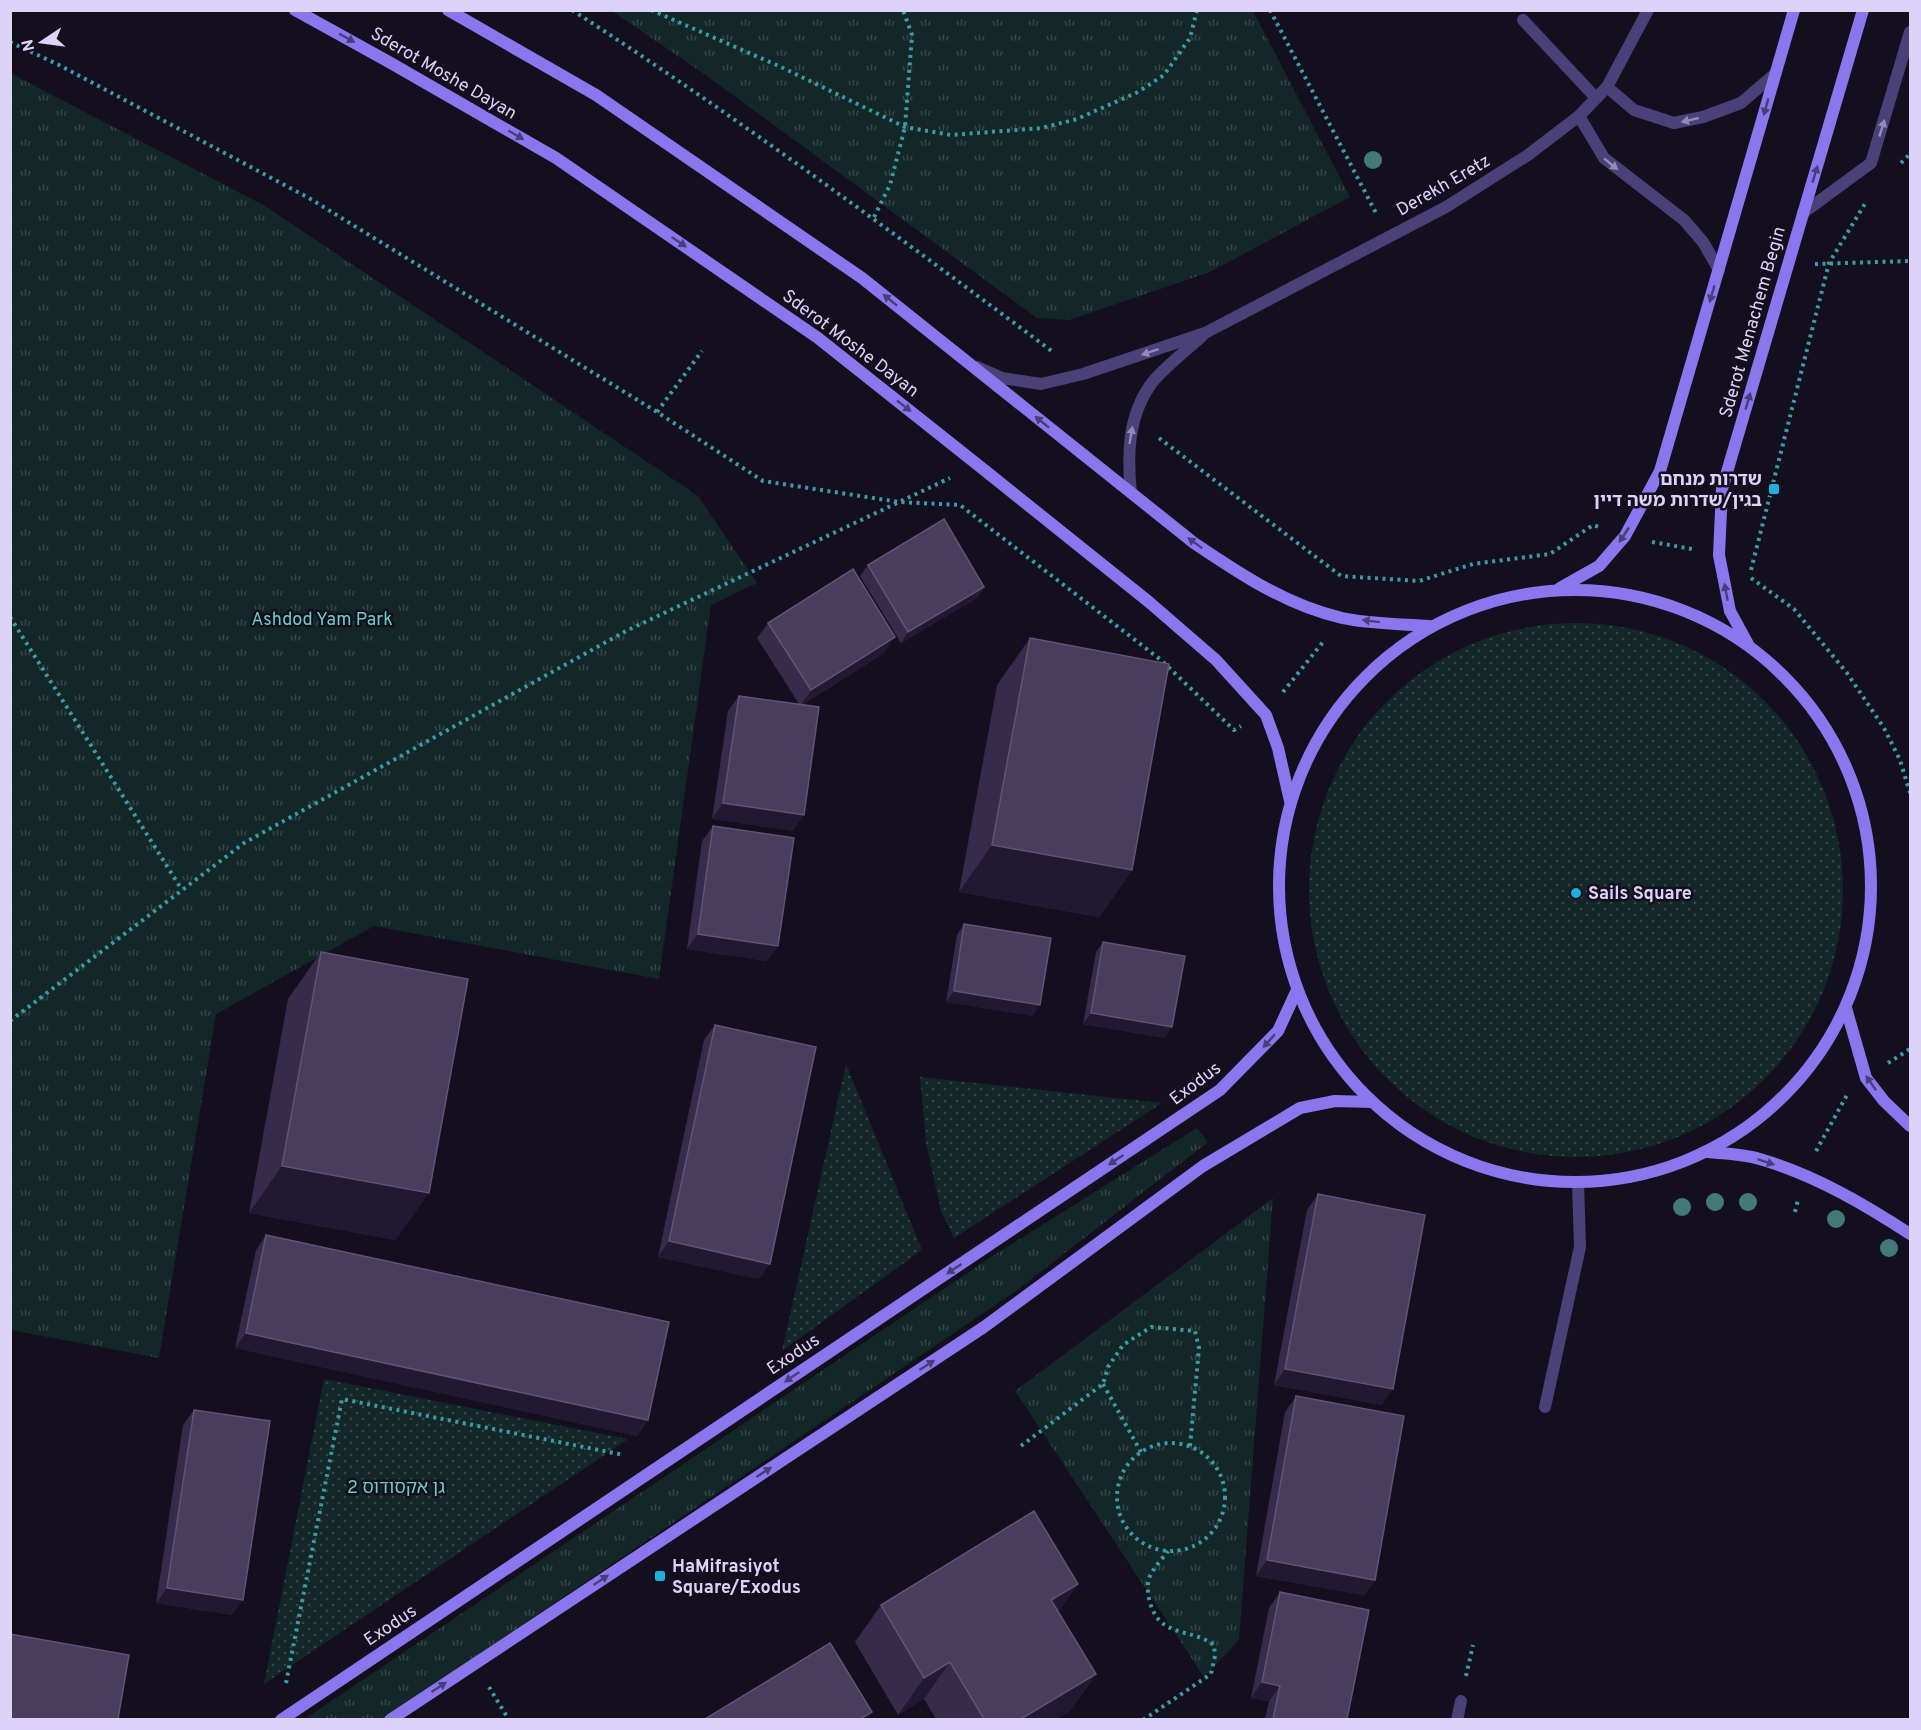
<svg xmlns="http://www.w3.org/2000/svg" width="1921" height="1730" font-family="Overpass,'Noto Sans Hebrew',sans-serif">
  <style>
    .grass { fill: url(#grass-dots) }
    .park { fill: url(#park-tufts) }
    .lines { fill: none; stroke-linecap: round; stroke-linejoin: round }
    .path { stroke: #3d9ba3; stroke-width: 4; stroke-dasharray: 3 4.5; stroke-linecap: butt }
    .lane { stroke: #4a4178; stroke-width: 12 }
    .street { stroke: #4a4178; stroke-width: 12 }
    .secondary { stroke: #8a77ed; stroke-width: 12 }
    .tree { fill: #437979 }
    .wall { fill: #362b4a }
    .shaded-wall { fill: #211831 }
    .building { fill: #483d5d; stroke: #5f5475; stroke-width: 1.5 }
    .oneway { fill: #493e7c }
    .oneway2 { fill: #948ab8 }
    .poi-dot { fill: #1daedb; stroke: #140f1f; stroke-width: 2 }
    .labels { text-anchor: middle; stroke-width: 5; stroke-linejoin: round; paint-order: stroke }
    .street-label { font-size: 18px; fill: #ddd3f9; stroke: #140f1f }
    .poi-label { font-size: 18px; font-weight: bold; fill: #ddd3f9; stroke: #140f1f; text-anchor: start }
    .park-label { font-size: 18px; fill: #69cfc3; stroke: #140f1f }
  </style>
  <defs>
    <pattern id="grass-dots" width="8" height="8" patternUnits="userSpaceOnUse" patternTransform="scale(1.5)"><rect width="8" height="8" fill="#132628"/><path d="M2 2h.1M6 6h.1" fill="none" stroke="#354548" stroke-width="1.8" stroke-linecap="round"/></pattern>
    <pattern id="park-tufts" width="24" height="20" patternUnits="userSpaceOnUse" patternTransform="scale(1.5)"><rect width="24" height="20" fill="#132628"/><path d="M3 7l-1-3M5 7V3M7 7l1-3M15 17l-1-3M17 17v-4M19 17l1-3" fill="none" stroke="#354548"/></pattern>
  </defs>
  <rect width="100%" height="100%" fill="#140f1f"/>
  <g class="grass">
    <circle cx="1576" cy="890" r="267"/>
    <path d="M846 1064 922 1250 782 1351Z"/>
    <path d="M920 1077 1162 1103 954 1238 941 1211 926 1143Z"/>
    <path d="M324 1379 628 1439 264 1684Z"/>
  </g>
  <g class="park">
    <path d="M612 11H1253L1350 197 1210 272 1069 320 1037 318 707 76Z"/>
    <path d="M10 73 265 206 698 496 757 583 711 605 659 979 374 926 216 1014 159 1358 11 1330Z"/>
    <path d="M1197 1128 1208 1142 1016 1291 383 1719 303 1720 991 1257Z"/>
    <path d="M1273 1198 1239 1640 1204 1677 1015 1391Z"/>
  </g>
  <g class="lines">
    <g class="path">
      <path d="M572 10C737 117 895 234 1053 352"/>
      <path d="M651 10 781 67 905 127 951 135 1042 128 1077 119 1138 92 1164 75 1190 38 1197 10"/>
      <path d="M1270 10 1377 215"/>
      <path d="M10 42 59 65 309 198 657 412 763 481 899 502 960 505 1161 660 1234 730 1241 726"/>
      <path d="M1901 163 1910 154"/>
      <path d="M874 217 890 185 905 127 912 35 903 10"/>
      <path d="M1815 264 1910 261"/>
      <path d="M657 412 702 351"/>
      <path d="M1159 438 1341 576 1419 581 1473 564 1550 554 1593 525 1599 527"/>
      <path d="M1652 542 1692 549"/>
      <path d="M1751 570 1829 263 1866 202"/>
      <path d="M1751 578 1794 609 1847 673 1884 728 1900 760 1910 793"/>
      <path d="M10 617 182 890"/>
      <path d="M1283 692 1323 642"/>
      <path d="M10 1021 244 843 626 631 950 478"/>
      <path d="M1888 1063 1910 1049"/>
      <path d="M1816 1151 1847 1095"/>
      <path d="M1795 1212 1798 1200"/>
      <path d="M1103 1384 1141 1452"/>
      <circle cx="1171" cy="1497" r="54"/>
      <path d="M1021 1446 1103 1384 1108 1367 1123 1345 1151 1327 1195 1331 1199 1348 1190 1446"/>
      <path d="M1466 1676 1473 1645"/>
      <path d="M286 1683 342 1399 624 1455"/>
      <path d="M489 1687 509 1720"/>
      <path d="M1143 1720 1211 1674 1215 1656 1214 1645C1198 1633 1181 1635 1165 1625 1151 1617 1143 1588 1151 1574 1155 1566 1163 1558 1168 1551"/>
    </g>
    <g class="lane">
      <path d="M1523 20 1596 98"/>
      <path d="M1607 87 1634 110 1674 123 1703 117 1741 103 1776 73"/>
      <path d="M1579 116 1604 158 1684 220 1703 242 1719 270"/>
      <path d="M1803 213 1871 163 1910 32"/>
      <path d="M977 367 1002 378 1041 384 1083 374 1205 333 1446 207 1528 155 1579 116 1607 87 1648 10"/>
      <path d="M1131 493C1127 455 1128 416 1151 384 1161 370 1188 349 1202 336"/>
      <path d="M1545 1407 1580 1247 1578 1183"/>
    </g>
    <path class="street" d="M1457 1720 1461 1701"/>
    <g class="secondary">
      <path d="M295 10 389 62 556 158 818 338 978 465 1149 602 1216 660 1266 715 1278 748 1290 801"/>
      <path d="M448 10 596 95 862 278 1194 543C1240 574 1286 605 1342 618 1370 624 1400 624 1429 626"/>
      <path d="M1560 588 1599 566 1625 536 1660 471 1794 10"/>
      <circle cx="1575" cy="886" r="296"/>
      <path d="M1748 644 1730 611 1719 555 1722 489 1863 10"/>
      <path d="M1846 1008 1866 1078 1884 1101 1910 1126"/>
      <path d="M1708 1152C1726 1154 1746 1154 1763 1160 1816 1176 1864 1204 1910 1234"/>
      <path d="M281 1720 1220 1090 1278 1031 1297 990"/>
      <path d="M390 1720 984 1327 1203 1166 1300 1108 1335 1101 1372 1102"/>
    </g>
  </g>
  <g class="tree">
    <circle cx="1373" cy="160" r="9"/>
    <circle cx="1715" cy="1202" r="9"/>
    <circle cx="1748" cy="1202" r="9"/>
    <circle cx="1682" cy="1207" r="9"/>
    <circle cx="1836" cy="1219" r="9"/>
    <circle cx="1889" cy="1248" r="9"/>
  </g>
  <g class="wall">
    <path d="M868 565 984 587 977 598 901 643 860 576Z"/>
    <path d="M768 623 884 653 802 705 793 831 712 819 728 711 739 696 799 704 757 638Z"/>
    <path d="M1030 638 1132 870 1099 917 959 892 997 685Z"/>
    <path d="M713 826 767 961 687 949 702 841Z"/>
    <path d="M964 924 1033 1016 946 1002 957 935Z"/>
    <path d="M1103 942 1165 1038 1083 1024 1096 952Z"/>
    <path d="M321 952 396 1240 249 1213 288 999Z"/>
    <path d="M715 1025 759 1279 658 1257 704 1040Z"/>
    <path d="M1318 1194 1382 1405 1274 1385 1307 1210Z"/>
    <path d="M266 1235 648 1420 637 1436 235 1348 256 1250Z"/>
    <path d="M1296 1396 1375 1580 1364 1595 1256 1576 1285 1412Z"/>
    <path d="M194 1410 232 1615 156 1603 183 1425Z"/>
    <path d="M1078 1584 1058 1612 1096 1674 1070 1711 1055 1719H936L924 1699 898 1715 855 1642 881 1605Z"/>
    <path d="M1280 1592 1347 1719H1265L1269 1701 1251 1698 1269 1608Z"/>
  </g>
  <g class="shaded-wall">
    <path d="M984 587 977 598 901 643 908 632Z"/>
    <path d="M895 637 884 653 800 706 811 690Z"/>
    <path d="M723 803 804 815 793 831 712 819Z"/>
    <path d="M992 845 1132 870 1099 917 959 892Z"/>
    <path d="M698 934 778 946 767 961 687 949Z"/>
    <path d="M954 991 1040 1005 1033 1016 946 1002Z"/>
    <path d="M1091 1013 1172 1027 1165 1038 1083 1024Z"/>
    <path d="M282 1166 429 1193 396 1240 249 1213Z"/>
    <path d="M669 1241 770 1264 759 1279 658 1257Z"/>
    <path d="M246 1333 648 1420 637 1436 235 1348Z"/>
    <path d="M1285 1369 1393 1389 1382 1405 1274 1385Z"/>
    <path d="M1267 1560 1375 1580 1364 1595 1256 1576Z"/>
    <path d="M1078 1584 1052 1621 1051 1600Z"/>
    <path d="M167 1588 243 1600 232 1615 156 1603Z"/>
    <path d="M950 1662 924 1699 898 1715 924 1678Z"/>
    <path d="M1096 1674 1070 1711 1055 1719H1021Z"/>
    <path d="M1262 1682 1280 1686 1269 1701 1251 1698Z"/>
    <path d="M872 1712 867 1719H860Z"/>
  </g>
  <g class="building">
    <path d="M944 519 984 587 908 632 868 565Z"/>
    <path d="M853 569 895 637 811 690 768 623Z"/>
    <path d="M1030 638 1169 664 1132 870 992 845Z"/>
    <path d="M739 696 819 707 804 815 723 803Z"/>
    <path d="M713 826 794 838 778 946 698 934Z"/>
    <path d="M964 924 1051 938 1040 1005 954 991Z"/>
    <path d="M1103 942 1185 956 1172 1027 1091 1013Z"/>
    <path d="M321 952 468 979 429 1193 282 1166Z"/>
    <path d="M715 1025 816 1047 770 1264 669 1241Z"/>
    <path d="M1318 1194 1425 1215 1393 1389 1285 1369Z"/>
    <path d="M266 1235 669 1322 648 1420 246 1333Z"/>
    <path d="M1296 1396 1404 1416 1375 1580 1267 1560Z"/>
    <path d="M194 1410 270 1421 243 1600 167 1588Z"/>
    <path d="M1034 1511 1078 1584 1051 1600 1096 1674 1021 1719H984L950 1662 924 1678 881 1605Z"/>
    <path d="M1280 1592 1369 1610 1347 1719H1273L1280 1686 1262 1682Z"/>
    <path d="M10 1634 129 1655 118 1719H10Z"/>
    <path d="M830 1643 872 1712 860 1719H705Z"/>
  </g>
  <defs><path id="oneway-solid" d="M-6-.8H1V-3.2L6.5 0L1 3.2V.8H-6Z" transform="scale(1.5)"/></defs>
  <g class="oneway">
    <use href="#oneway-solid" transform="translate(347 38) rotate(29)"/>
    <use href="#oneway-solid" transform="translate(1766 107) rotate(106)"/>
    <use href="#oneway-solid" transform="translate(516 135) rotate(30)"/>
    <use href="#oneway-solid" transform="translate(1815 174) rotate(-73)"/>
    <use href="#oneway-solid" transform="translate(679 242) rotate(34)"/>
    <use href="#oneway-solid" transform="translate(1712 294) rotate(106)"/>
    <use href="#oneway-solid" transform="translate(890 300) rotate(-141)"/>
    <use href="#oneway-solid" transform="translate(1748 401) rotate(-74)"/>
    <use href="#oneway-solid" transform="translate(904 406) rotate(38)"/>
    <use href="#oneway-solid" transform="translate(1042 422) rotate(-141)"/>
    <use href="#oneway-solid" transform="translate(1624 535) rotate(124)"/>
    <use href="#oneway-solid" transform="translate(1195 543) rotate(-144)"/>
    <use href="#oneway-solid" transform="translate(1726 592) rotate(-101)"/>
    <use href="#oneway-solid" transform="translate(1371 621) rotate(-173)"/>
    <use href="#oneway-solid" transform="translate(1269 1041) rotate(131)"/>
    <use href="#oneway-solid" transform="translate(1871 1083) rotate(-125)"/>
    <use href="#oneway-solid" transform="translate(1116 1160) rotate(146)"/>
    <use href="#oneway-solid" transform="translate(1766 1162) rotate(18)"/>
    <use href="#oneway-solid" transform="translate(954 1269) rotate(146)"/>
    <use href="#oneway-solid" transform="translate(927 1365) rotate(-33)"/>
    <use href="#oneway-solid" transform="translate(792 1377) rotate(146)"/>
    <use href="#oneway-solid" transform="translate(764 1472) rotate(-33)"/>
    <use href="#oneway-solid" transform="translate(601 1580) rotate(-34)"/>
    <use href="#oneway-solid" transform="translate(439 1687) rotate(-33)"/>
  </g>
  <g class="oneway2">
    <use href="#oneway-solid" transform="translate(1690 120) rotate(167)"/>
    <use href="#oneway-solid" transform="translate(1882 128) rotate(-73)"/>
    <use href="#oneway-solid" transform="translate(1611 164) rotate(39)"/>
    <use href="#oneway-solid" transform="translate(1150 352) rotate(161)"/>
    <use href="#oneway-solid" transform="translate(1131 435) rotate(-80)"/>
  </g>
  <g class="poi-dot">
    <rect x="1768" y="483" width="12" height="12" rx="3"/>
    <circle cx="1576" cy="893" r="6"/>
    <rect x="654" y="1570" width="12" height="12" rx="3"/>
  </g>
  <g class="labels">
    <g class="street-label">
      <text transform="translate(444 73) rotate(30)" y="6">Sderot Moshe Dayan</text>
      <text transform="translate(1443 185) rotate(-30)" y="6">Derekh Eretz</text>
      <text transform="translate(1752 322) rotate(-74)" y="6">Sderot Menachem Begin</text>
      <text transform="translate(851 343) rotate(37)" y="6">Sderot Moshe Dayan</text>
      <text transform="translate(1195 1083) rotate(-37)" y="6">Exodus</text>
      <text transform="translate(793 1354) rotate(-34)" y="6">Exodus</text>
      <text transform="translate(390 1625) rotate(-34)" y="6">Exodus</text>
    </g>
    <g class="poi-label">
      <text x="1762" y="485" text-anchor="end">שדרות מנחם<tspan x="1762" dy="21">בגין/שדרות משה דיין</tspan></text>
      <text x="1588" y="899">Sails Square</text>
      <text x="672" y="1572">HaMifrasiyot<tspan x="672" dy="21">Square/Exodus</tspan></text>
    </g>
    <g class="park-label">
      <text x="322" y="625">Ashdod Yam Park</text>
      <text x="396" y="1493">גן אקסודוס 2</text>
    </g>
  </g>
  <rect width="1921" height="1730" fill="none" stroke="#ddd3f9" stroke-width="24"/>
  <g transform="translate(42 42) rotate(257)" stroke="#140f1f" stroke-width="4.5" paint-order="stroke">
  <path d="M0-4.5L10 22L0 15L-10 22Z" fill="#ddd3f9"/>
  <text y="-9" font-size="16" font-weight="bold" text-anchor="middle" fill="#ddd3f9">N</text>
  </g>
</svg>
